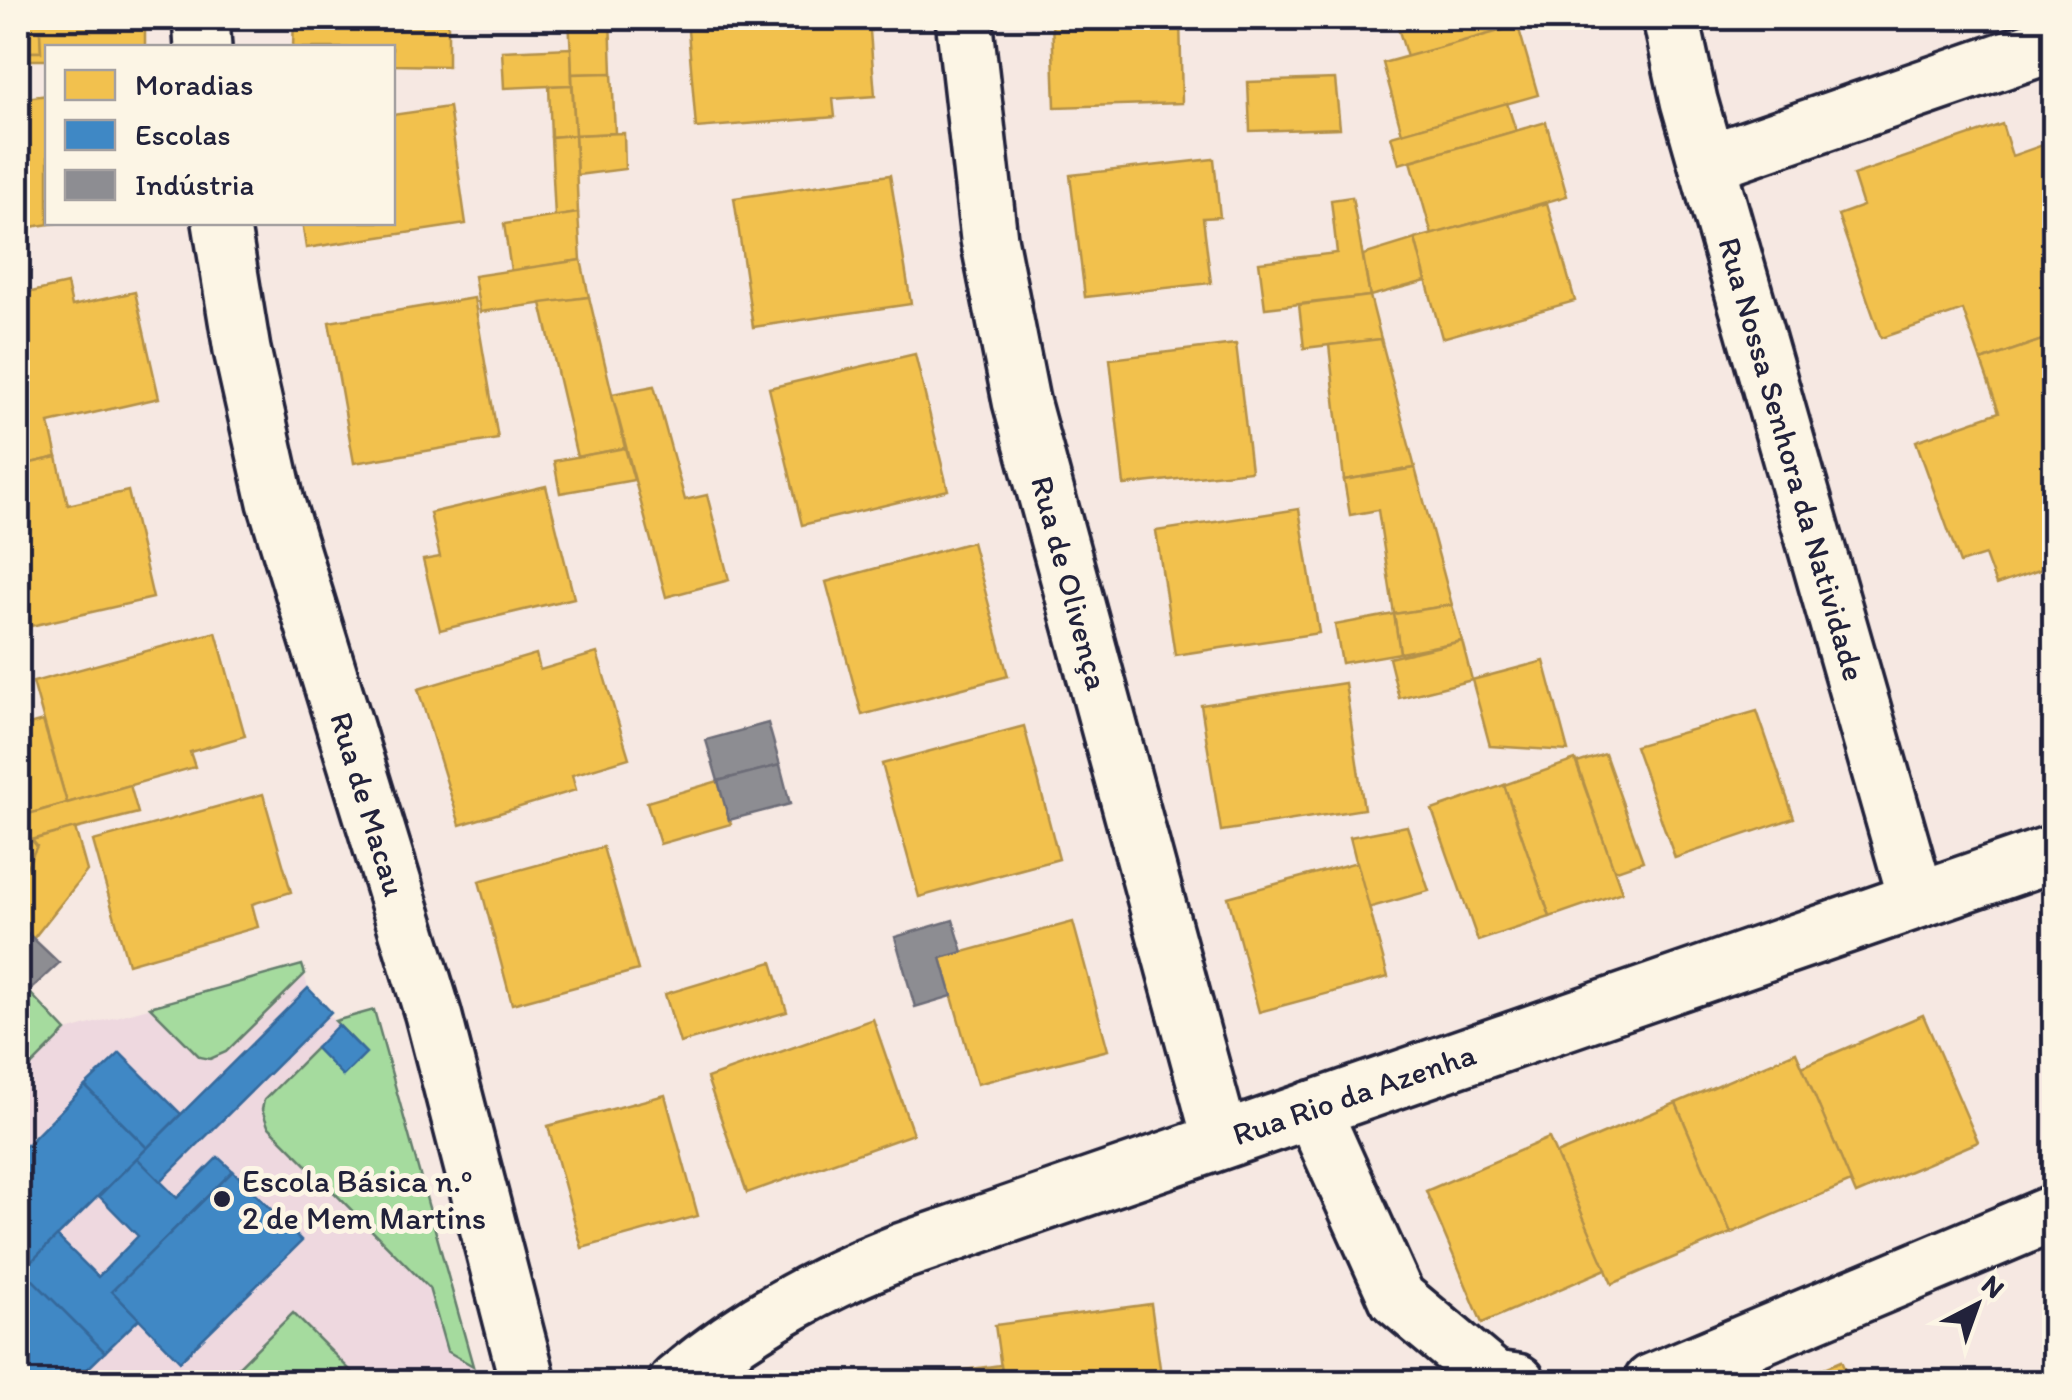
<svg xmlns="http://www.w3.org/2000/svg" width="2072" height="1400" font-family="Itim,sans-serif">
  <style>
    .built { fill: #eed8df }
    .green { fill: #a5db9e; stroke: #647e6c; stroke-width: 2.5 }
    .homes { fill: #f2c14e; stroke: #b49148; stroke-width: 2.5 }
    .schools { fill: #3f88c5; stroke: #36699c; stroke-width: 2.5 }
    .industry { fill: #8d8d92; stroke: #6d6d78; stroke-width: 2.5 }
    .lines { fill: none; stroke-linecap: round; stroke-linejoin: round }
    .minor-casing { stroke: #22223b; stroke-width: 62 }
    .minor { stroke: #fcf5e5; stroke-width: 55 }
    .poi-dot { fill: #22223b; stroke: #fcf5e5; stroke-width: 4 }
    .labels { text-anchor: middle; stroke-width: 10; stroke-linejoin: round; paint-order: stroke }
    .street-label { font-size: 32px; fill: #22223b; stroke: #fcf5e5 }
    .poi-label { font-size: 32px; fill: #22223b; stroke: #fcf5e5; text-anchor: start }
  </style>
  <rect width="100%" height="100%" fill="#f6e8e2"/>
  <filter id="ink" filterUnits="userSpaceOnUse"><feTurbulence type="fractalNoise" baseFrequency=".01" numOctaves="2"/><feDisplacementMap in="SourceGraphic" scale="20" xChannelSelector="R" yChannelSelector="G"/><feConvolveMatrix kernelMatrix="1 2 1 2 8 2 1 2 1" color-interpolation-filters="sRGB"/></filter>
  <g filter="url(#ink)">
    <path class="built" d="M302 965 308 988 331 1012 329 1015 334 1021 374 1010 477 1382H18V980L66 1031Z"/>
    <g class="green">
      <path d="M302 965 305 974 226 1052 210 1059 200 1057 150 1007Z"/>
      <path d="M18 980 66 1031 18 1079Z"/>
      <path d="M374 1010 473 1366 447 1351 429 1288 268 1126 262 1110 264 1100 316 1048 343 1075 365 1052 335 1021Z"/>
      <path d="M293 1313 362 1382H223Z"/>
    </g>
    <g class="homes">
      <path d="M18 18H119V31H40L41 52H18Z"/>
      <path d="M119 18H145V48H48V60H18V52H41L40 31H119Z"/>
      <path d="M294 18H448V66L392 65V48H293Z"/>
      <path d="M569 18H610L612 73 572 74Z"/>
      <path d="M687 18H869L875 96 833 99 835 117 696 128Z"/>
      <path d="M1052 18H1180L1182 103 1055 107Z"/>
      <path d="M1395 18H1448L1399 31Z"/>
      <path d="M1449 18H1515L1518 26 1407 57 1399 31Z"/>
      <path d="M1518 26 1538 95 1402 133 1383 63Z"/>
      <path d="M571 48 572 85 504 88 502 51Z"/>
      <path d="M612 73 615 133 575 135 572 74Z"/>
      <path d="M1335 79 1340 128 1250 131 1248 82Z"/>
      <path d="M572 85 575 135 551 137 549 86Z"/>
      <path d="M48 95V222H62L18 229V99Z"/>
      <path d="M1507 103 1516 131 1399 164 1391 136Z"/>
      <path d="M449 107 466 224 306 248 302 222H392V115Z"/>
      <path d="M1546 122 1567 196 1432 235 1411 161Z"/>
      <path d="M2002 124 2012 156 2054 141V336L1981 361 1963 310 1881 338 1838 215 1863 206 1853 175Z"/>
      <path d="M624 133 625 169 577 175 575 135Z"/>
      <path d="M575 135 578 213 555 217 551 137Z"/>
      <path d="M1214 159 1220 217 1203 218 1211 283 1085 297 1070 175Z"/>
      <path d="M890 175 911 304 753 327 734 198Z"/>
      <path d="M1352 197 1370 296 1265 308 1259 262 1337 253 1331 200Z"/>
      <path d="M1547 203 1575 301 1442 338 1415 239Z"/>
      <path d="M578 213 581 260 511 271 504 224Z"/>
      <path d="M1415 239 1426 281 1370 296 1363 255Z"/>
      <path d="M581 260 589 297 480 312 474 276Z"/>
      <path d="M67 284 72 306 135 292 159 398 49 423 57 457 18 466V295Z"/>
      <path d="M1370 296 1381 339 1304 348 1299 305Z"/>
      <path d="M589 297 625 448 577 457 541 303Z"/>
      <path d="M474 298 498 439 354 463 329 322Z"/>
      <path d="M2054 336V565L1996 585 1985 555 1960 563 1916 441 1999 412 1981 361Z"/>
      <path d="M1381 339 1415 468 1344 480 1329 345Z"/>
      <path d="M1236 344 1251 471 1124 485 1110 359Z"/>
      <path d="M915 354 948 490 802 525 769 388Z"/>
      <path d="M654 386 685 500 707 495 729 580 666 597 612 394Z"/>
      <path d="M625 448 634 480 560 493 554 461Z"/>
      <path d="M57 457 68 505 128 491 153 598 18 629V466Z"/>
      <path d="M1415 468 1452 605 1394 614 1378 510 1350 515 1344 480Z"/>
      <path d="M546 486 574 598 440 630 423 560 440 557 430 513Z"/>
      <path d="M1299 509 1319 633 1175 655 1156 531Z"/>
      <path d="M972 542 1008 676 862 715 826 582Z"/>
      <path d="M1452 605 1462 641 1400 653 1394 614Z"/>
      <path d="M1394 614 1400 653 1342 663 1335 625Z"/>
      <path d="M216 632 245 736 190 752 195 767 67 803 33 682Z"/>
      <path d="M1462 641 1472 680 1399 698 1389 658Z"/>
      <path d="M597 653 629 758 572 775 576 790 460 825 418 689 536 654 540 670Z"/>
      <path d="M1544 661 1568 751 1490 746 1472 680Z"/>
      <path d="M1345 683 1364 809 1221 831 1201 705Z"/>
      <path d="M1757 711 1794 818 1675 858 1635 746Z"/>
      <path d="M43 721 67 803 18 817V728Z"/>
      <path d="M1024 726 1059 859 919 897 882 764Z"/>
      <path d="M1605 754 1643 861 1614 871 1577 763Z"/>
      <path d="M1575 760 1622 892 1550 917 1504 785Z"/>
      <path d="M718 781 731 824 660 844 647 802Z"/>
      <path d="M130 785 138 813 32 840 18 825V817Z"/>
      <path d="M1504 785 1550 917 1478 941 1432 810Z"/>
      <path d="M263 794 291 892 252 904 258 927 128 964 93 841Z"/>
      <path d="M18 826 37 846 18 884Z"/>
      <path d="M1407 826 1429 891 1368 908 1350 837Z"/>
      <path d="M75 828 87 871 33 939 18 924V885L37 846 32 840Z"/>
      <path d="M603 847 638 970 512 1004 479 881Z"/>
      <path d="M1357 862 1388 977 1259 1012 1228 897Z"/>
      <path d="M1073 922 1108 1050 977 1084 941 958Z"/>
      <path d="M772 962 787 1012 680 1043 665 994Z"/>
      <path d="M1923 1015 1978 1142 1856 1194 1802 1067Z"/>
      <path d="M873 1019 913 1134 747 1193 707 1078Z"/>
      <path d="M1796 1052 1851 1182 1731 1233 1676 1103Z"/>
      <path d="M665 1095 698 1216 582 1248 548 1126Z"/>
      <path d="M1676 1103 1731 1233 1612 1284 1556 1154Z"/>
      <path d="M1549 1138 1606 1269 1482 1323 1426 1191Z"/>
      <path d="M1151 1304 1162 1382H1003L995 1325Z"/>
      <path d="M1841 1361 1850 1382H1791Z"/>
      <path d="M1001 1365 1003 1382H876Z"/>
    </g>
    <g class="schools">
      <path d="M308 988 331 1012 160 1182 137 1158Z"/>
      <path d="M338 1025 366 1053 343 1076 316 1048Z"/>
      <path d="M120 1053 181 1114 147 1148 85 1086Z"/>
      <path d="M85 1086 147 1148 23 1270 105 1352 74 1382H18V1154Z"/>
      <path d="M218 1157 233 1171 112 1291 139 1319 105 1352 23 1270 57 1236 98 1277 138 1236 99 1196 137 1158 177 1198Z"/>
      <path d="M233 1171 302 1241 180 1361 112 1291Z"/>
    </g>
    <g class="industry">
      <path d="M768 723 780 765 718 781 706 740Z"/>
      <path d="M780 765 790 804 729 820 718 781Z"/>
      <path d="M953 920 963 952 941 958 952 996 915 1007 895 937Z"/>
      <path d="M18 924 59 963 28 992 18 980Z"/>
    </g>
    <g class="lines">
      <g class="minor-casing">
        <g id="minor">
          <path d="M201 18 203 48"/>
          <path d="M964 18 989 239 1021 401 1221 1140"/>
          <path d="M1671 18 1689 101 1917 900"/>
          <path d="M1707 163 2054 43"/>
          <path d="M221 222 242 350 276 502 433 1014 528 1382"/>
          <path d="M1312 1109 1397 1298 1494 1379 1517 1382"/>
          <path d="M677 1382C744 1325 818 1284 900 1252L2054 853"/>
          <path d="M1652 1382 2054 1213"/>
        </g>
      </g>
      <use href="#minor" class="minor"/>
    </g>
  </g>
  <circle class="poi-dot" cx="222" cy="1199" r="10"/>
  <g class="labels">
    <g class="street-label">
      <text transform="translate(1792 459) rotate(74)" y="11">Rua Nossa Senhora da Natividade</text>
      <text transform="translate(1070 583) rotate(75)" y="11">Rua de Olivença</text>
      <text transform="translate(368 804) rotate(73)" y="11">Rua de Macau</text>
      <text transform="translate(1354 1094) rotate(-19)" y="11">Rua Rio da Azenha</text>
    </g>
    <g class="poi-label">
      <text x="242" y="1192">Escola Básica n.º<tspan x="242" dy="37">2 de Mem Martins</tspan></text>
    </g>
  </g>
  <rect width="2072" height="1400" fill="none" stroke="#fcf5e5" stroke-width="60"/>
  <rect x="30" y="30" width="2012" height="1340" fill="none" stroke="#22223b" stroke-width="4" filter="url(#ink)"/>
  <rect x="45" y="45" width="350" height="180" fill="#fcf5e5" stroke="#a5a1a1" stroke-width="2.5"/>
  <rect x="65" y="70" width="50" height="30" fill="#f2c14e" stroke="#a5a1a1" stroke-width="2.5"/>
  <text x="135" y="95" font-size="30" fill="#22223b">Moradias</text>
  <rect x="65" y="120" width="50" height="30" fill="#3f88c5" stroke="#a5a1a1" stroke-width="2.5"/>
  <text x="135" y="145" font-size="30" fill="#22223b">Escolas</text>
  <rect x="65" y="170" width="50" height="30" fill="#8d8d92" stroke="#a5a1a1" stroke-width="2.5"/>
  <text x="135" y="195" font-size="30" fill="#22223b">Indústria</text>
  <g transform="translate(1977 1305) rotate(41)" stroke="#fcf5e5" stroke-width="8" paint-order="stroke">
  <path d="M0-8L18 38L0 25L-18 38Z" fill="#22223b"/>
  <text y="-15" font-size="28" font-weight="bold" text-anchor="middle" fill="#22223b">N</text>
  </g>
</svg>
